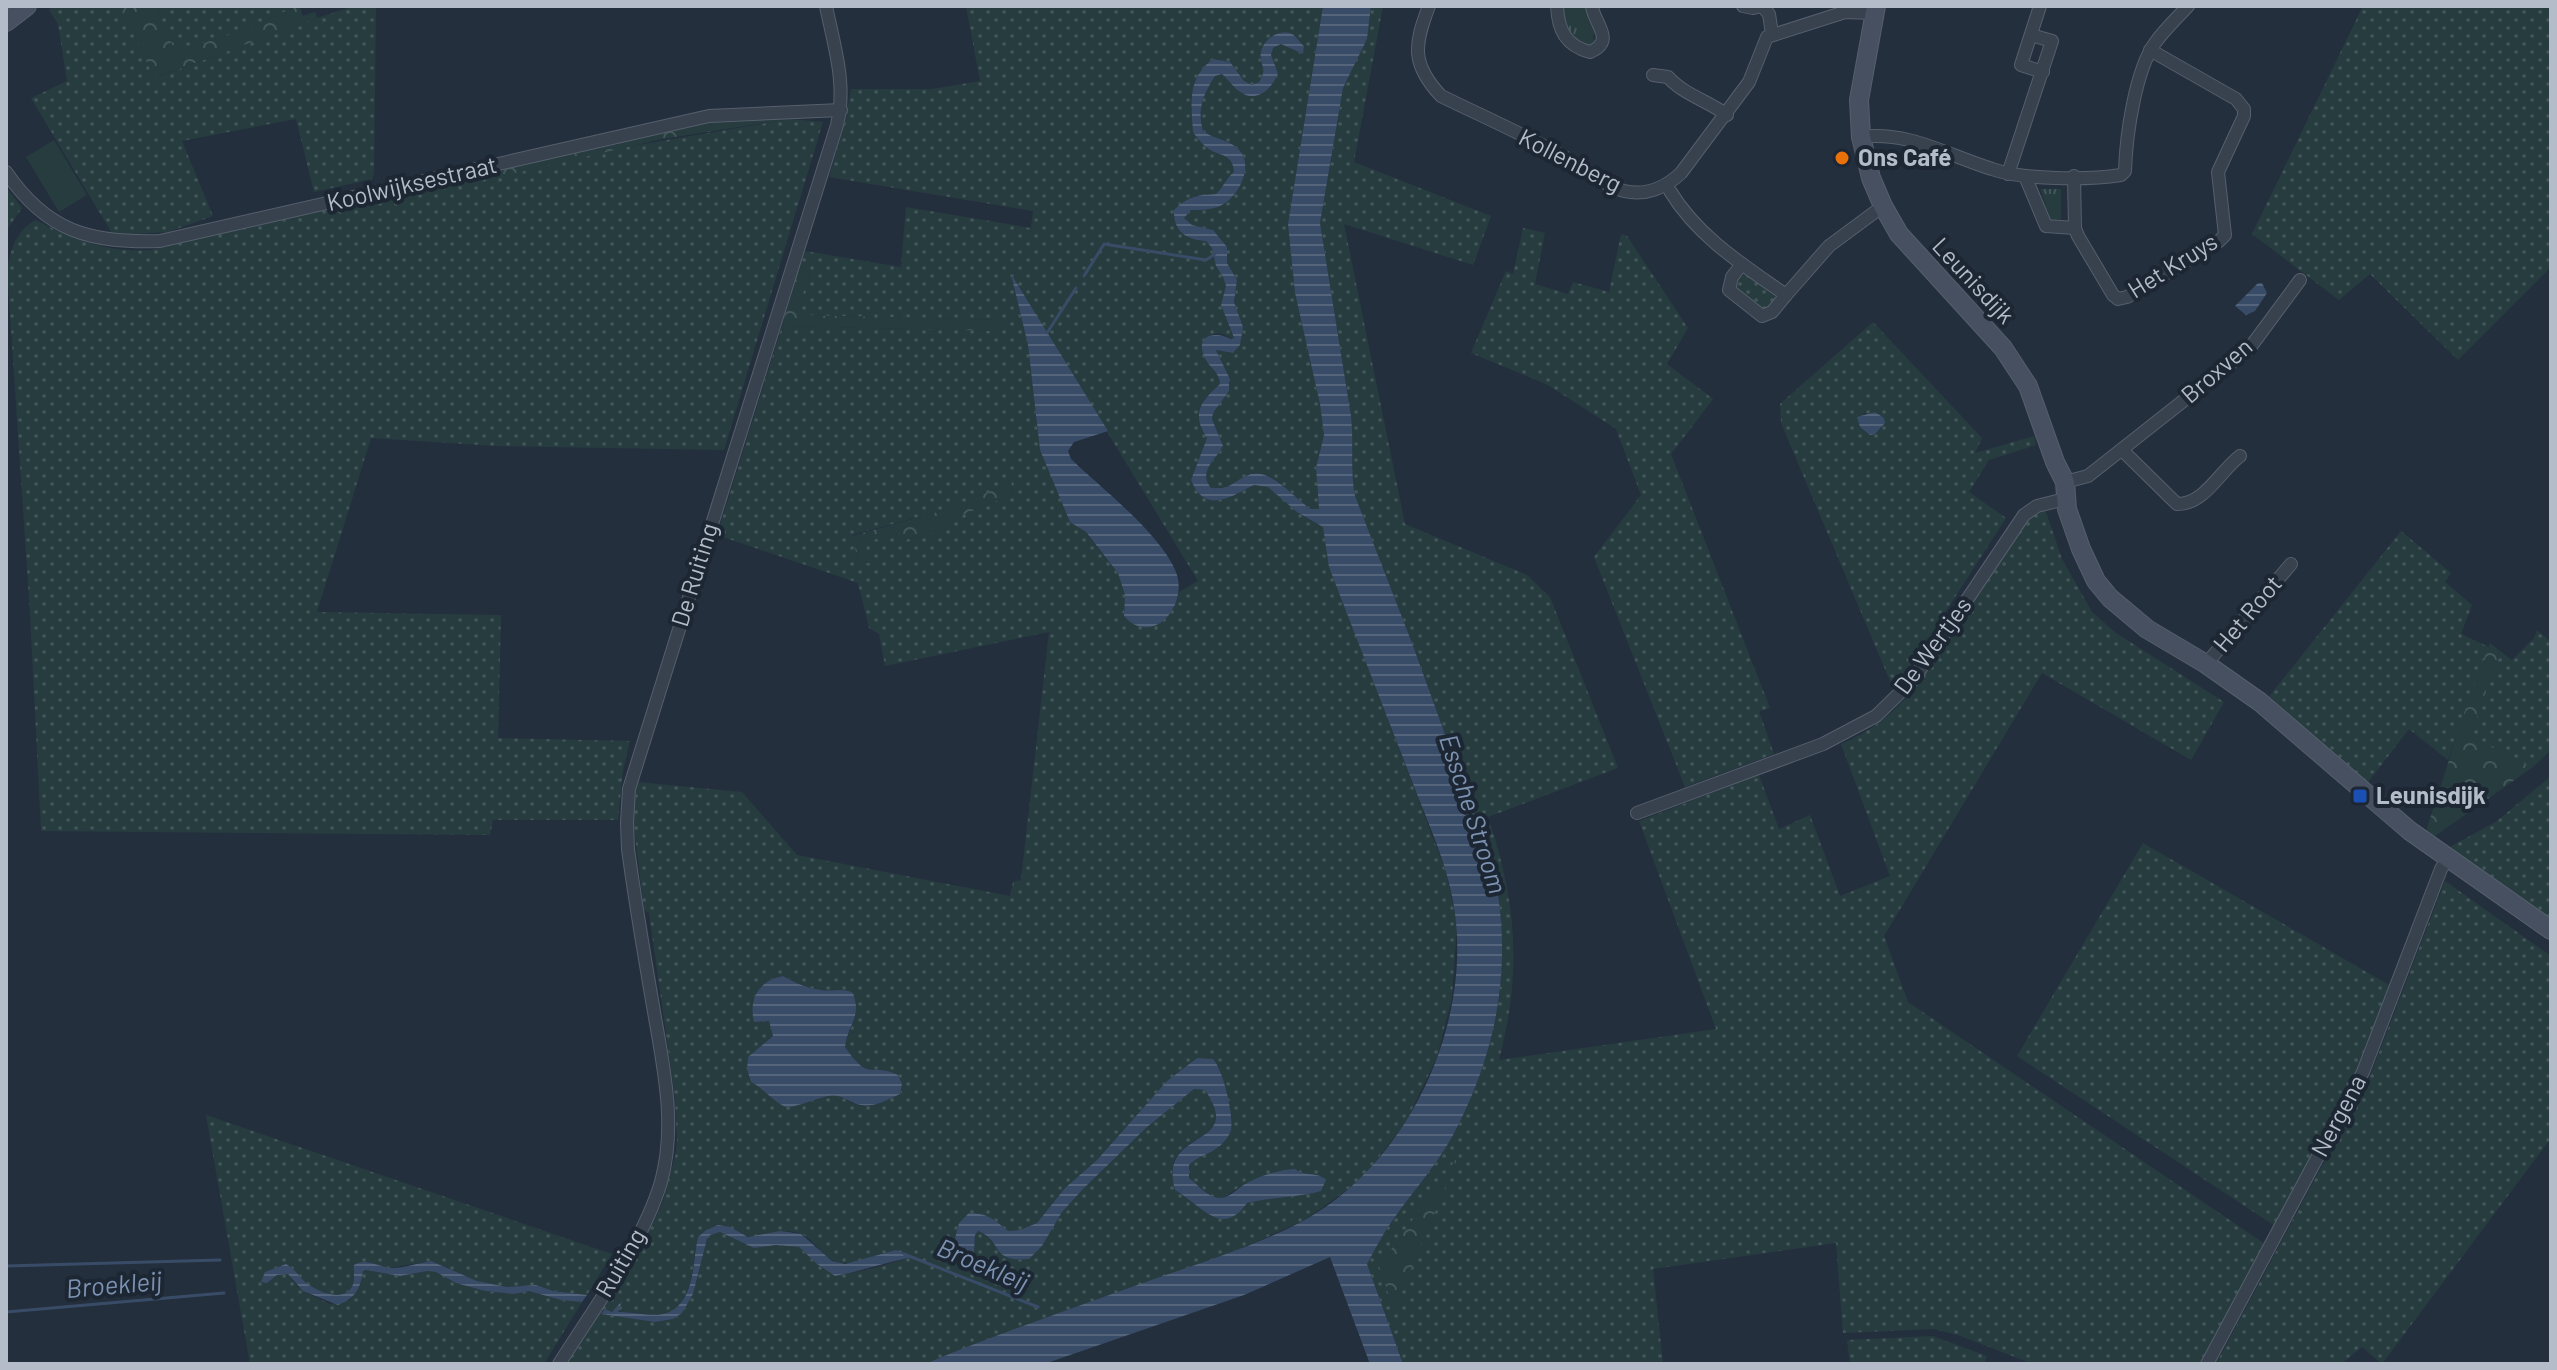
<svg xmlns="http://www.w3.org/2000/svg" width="2557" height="1370" font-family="Barlow,sans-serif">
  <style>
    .grass { fill: url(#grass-dots); fill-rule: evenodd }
    .forest { fill: url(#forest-crowns) }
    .park { fill: url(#park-tufts) }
    .pitch { fill: #263c3f }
    .water { fill: url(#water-rules) }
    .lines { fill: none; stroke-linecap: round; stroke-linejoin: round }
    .stream { stroke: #394c67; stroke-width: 3 }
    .street-casing { stroke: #565f6c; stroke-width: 14 }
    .secondary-casing { stroke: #565f6c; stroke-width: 20 }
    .street { stroke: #38414e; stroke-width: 12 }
    .secondary { stroke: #465061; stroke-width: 18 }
    .food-dot { fill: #e8710a; stroke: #1d2633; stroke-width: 3 }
    .transit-dot { fill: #1a4fb4; stroke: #1d2633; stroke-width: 3 }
    .labels { text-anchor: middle; stroke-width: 8; stroke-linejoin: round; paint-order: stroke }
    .poi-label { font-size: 24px; font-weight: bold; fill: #b4bcc9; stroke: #1d2633; text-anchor: start }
    .street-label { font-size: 24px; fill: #b4bcc9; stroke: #1d2633 }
    .water-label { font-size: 26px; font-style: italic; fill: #7c92b1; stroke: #1d2633 }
  </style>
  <defs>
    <pattern id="grass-dots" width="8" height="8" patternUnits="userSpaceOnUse" patternTransform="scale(2)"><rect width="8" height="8" fill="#263c3f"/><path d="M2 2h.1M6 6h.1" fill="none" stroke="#435659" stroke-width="1.8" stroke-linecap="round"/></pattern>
    <pattern id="forest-crowns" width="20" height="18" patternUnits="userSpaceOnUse" patternTransform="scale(2)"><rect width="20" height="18" fill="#263c3f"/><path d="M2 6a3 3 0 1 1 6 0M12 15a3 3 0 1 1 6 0" fill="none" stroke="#435659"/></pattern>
    <pattern id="park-tufts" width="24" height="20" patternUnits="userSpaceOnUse" patternTransform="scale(2)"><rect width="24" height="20" fill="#263c3f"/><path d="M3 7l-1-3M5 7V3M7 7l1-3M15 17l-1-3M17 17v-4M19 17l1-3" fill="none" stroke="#435659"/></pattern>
    <pattern id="water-rules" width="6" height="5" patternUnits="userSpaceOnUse" patternTransform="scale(2)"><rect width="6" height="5" fill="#394c67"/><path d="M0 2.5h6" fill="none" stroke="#53647b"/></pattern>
  </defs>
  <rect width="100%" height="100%" fill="#242f3e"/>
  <g class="grass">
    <path d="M53 6H121L155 78 317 18 354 6H376L374 173 372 179 314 192 296 119 182 141 213 216 168 232 113 235 31 98 67 81 58 24 49 10Z"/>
    <path d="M156 6H297L242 31 175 52Z"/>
    <path d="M966 6H1323L1288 224 1295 293 1320 404 1324 435 1316 468 1319 509H1311C1294 498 1268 463 1246 476 1230 485 1231 488 1211 488 1199 470 1215 461 1223 446L1212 419 1213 413 1229 391V377L1216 350 1233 353 1240 345 1242 327 1234 302 1237 280 1227 263V247L1213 230 1192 225 1184 218 1191 209C1201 210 1212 210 1222 205 1238 197 1253 168 1241 152 1231 139 1215 140 1203 131 1198 108 1202 95 1215 76L1222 74C1229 80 1234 89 1242 93 1258 103 1273 87 1278 73L1271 55 1273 48 1281 44 1303 54 1304 46C1299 42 1296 35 1290 33 1278 29 1263 40 1261 52 1258 65 1269 67 1259 82L1252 85 1244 81 1230 62 1213 59C1187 78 1191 104 1193 132 1199 139 1204 147 1212 151 1223 156 1233 157 1234 172 1225 179 1224 187 1216 194 1198 195 1187 196 1174 210 1173 231 1186 240 1206 241L1212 248 1216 266 1223 277 1226 286 1221 305 1234 339C1230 338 1226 335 1222 334 1218 333 1212 334 1209 336 1190 349 1219 370 1220 384 1201 401 1190 415 1207 438L1191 480C1205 515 1231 497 1254 485L1268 486 1297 512 1323 527 1330 567 1446 872 1457 924 1452 997 1437 1057 1406 1122 1362 1179 1305 1220 1233 1252 1045 1318 925 1364H565L646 1236 662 1204 675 1157 677 1140 675 1098 649 913 644 910 633 819 637 782 742 792 797 855 1010 896 1013 882 1021 880 1049 632 885 666 879 634 869 628 858 583 717 535 782 326 1001 331 1003 325 1001 320 796 315 810 270 798 271 805 251 901 267 906 207 1031 228 1033 211 829 177 846 119 851 89H932L980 81ZM1011 274 1198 581 1179 592C1174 618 1146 640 1124 616L1125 595 1118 573 1085 532 1070 521 1040 450 1028 345ZM1011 482 1013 494 944 523 933 533 904 540 900 533 864 542 869 563 858 560 852 535 952 508ZM783 976C795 983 807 988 821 990 832 992 843 987 853 993 862 1018 849 1024 845 1047 871 1084 869 1061 898 1075L902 1084 900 1094C885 1101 870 1111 852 1103 843 1098 840 1095 829 1096 820 1098 791 1108 787 1107 779 1106 762 1087 751 1082L747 1069 748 1057 773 1036 769 1021 754 1022C748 998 760 979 783 976ZM1197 1058 1213 1059C1223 1069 1234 1115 1231 1130 1230 1135 1224 1142 1220 1146 1211 1154 1198 1156 1189 1165V1178L1212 1197 1221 1199 1244 1184 1267 1175 1295 1169C1304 1177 1317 1171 1326 1180L1321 1191C1296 1198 1272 1197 1247 1203 1222 1239 1200 1204 1175 1190 1156 1126 1245 1150 1205 1090L1194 1089 1147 1127 1084 1188 1062 1212 1042 1246 1029 1259C989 1263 1004 1241 978 1231L975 1235 974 1253 961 1254 954 1246 959 1223 969 1213C987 1213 994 1219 1007 1231L1020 1230 1037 1223 1065 1188 1097 1160 1167 1081ZM718 1225C730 1227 736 1234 747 1236 764 1239 783 1226 801 1234 819 1242 825 1265 847 1263 874 1261 882 1244 912 1257L871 1269 835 1276 817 1264 799 1247 776 1245 754 1248 720 1232 710 1235 707 1239 693 1294 682 1313 673 1319 655 1322 601 1314 605 1309 612 1312 617 1308V1312C632 1310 648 1317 662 1314 696 1307 691 1262 698 1237L706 1230Z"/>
    <path d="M1371 6H1383L1354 162 1491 216 1473 265 1344 224 1405 524 1527 575 1550 597 1618 768 1488 817C1517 904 1522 971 1499 1060L1716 1029 1639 821 1759 775 1779 829 1810 815 1840 896 1890 876 1841 744C1873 731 1896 711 1917 685L2020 527 2028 516 2044 506 2062 559 2092 612 2116 633 2224 702 2191 760 2042 673 1884 936 1908 1002 2265 1244 2202 1364H2033L1958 1335 1934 1329 1843 1333 1836 1243 1653 1269 1663 1364H1403L1367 1264C1374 1251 1381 1238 1388 1227 1409 1196 1434 1169 1452 1137 1498 1052 1514 962 1493 867L1412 643 1355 497C1350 471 1354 443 1351 416L1320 223 1343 88 1367 39Z"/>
    <path d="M2363 6H2551V267L2458 360 2370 274 2339 300 2252 234Z"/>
    <path d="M790 119 823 122 724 450 496 446 371 438 317 612 501 615 498 738 630 741 623 770 618 820H493L490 835 41 831 30 613 7 270C10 250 17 229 36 220 73 240 109 253 151 250L468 174Z"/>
    <path d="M6 187 22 208 6 231Z"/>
    <path d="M1523 228 1545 233 1535 284 1568 294 1573 282 1609 292 1621 234 1627 236 1688 328 1667 364 1713 399 1671 454 1770 708 1759 711 1774 754 1685 787 1594 557 1641 495 1616 429 1548 385 1471 353 1506 271 1513 274Z"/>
    <path d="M1746 273 1773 291 1775 298 1769 307 1761 309 1735 287 1738 279Z"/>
    <path d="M1873 322 1982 438 1975 453 2034 436 2036 445 1989 460 1969 492 2006 518 1917 656 1893 688 1781 423 1780 404ZM1864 413 1871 414 1882 428 1870 435 1860 427Z"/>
    <path d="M2401 531 2451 573 2445 582 2472 605 2461 634 2489 647 2448 760 2409 729 2366 785 2267 699Z"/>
    <path d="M2537 630 2551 642V750L2533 767 2469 737 2500 651 2512 660 2534 638Z"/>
    <path d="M2551 776V924L2448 848 2497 821Z"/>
    <path d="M2143 843 2391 986 2362 1063 2275 1226 2017 1056Z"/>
    <path d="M2445 881 2551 956V1138L2382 1364 2362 1347 2341 1364H2216L2370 1076Z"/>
    <path d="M206 1115 612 1254 587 1295 553 1291 536 1285 507 1287 477 1281 431 1261 388 1268 368 1262 353 1270C354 1279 354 1288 346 1293 335 1300 313 1289 304 1281 297 1275 295 1269 286 1264L265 1272 267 1283 277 1275 288 1274 297 1286 309 1294 330 1304 350 1300 363 1271 366 1270 400 1276 426 1271 436 1272 456 1283 485 1291 514 1294 529 1291 561 1300 582 1302 544 1364H250Z"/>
    <path d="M1933 1336 1987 1356 1984 1364H1850L1847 1340Z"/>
  </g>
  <g class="forest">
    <path d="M121 6H156L175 52 242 31 297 6H299L303 16 315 12 317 18 154 78Z"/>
    <path d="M734 109 790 119 662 139 503 176 468 174Z"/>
    <path d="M806 269H810L797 315 1002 320 1003 325 1001 331 782 326 798 271Z"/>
    <path d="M1011 482 1013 494 944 523 934 533 903 540 900 533 865 542 870 564 858 560 852 536 952 508Z"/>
    <path d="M2490 643 2500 651 2470 737 2533 767 2435 836 2426 831 2469 698Z"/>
    <path d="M1459 1155 1396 1305H1392L1379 1266Z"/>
  </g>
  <g class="park">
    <path d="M1561 6H1589L1588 20 1595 30 1593 38 1596 42 1591 48 1568 35Z"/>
    <path d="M2040 189H2061V219L2051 220Z"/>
  </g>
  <path class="pitch" d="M54 140 87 195 59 212 26 157Z"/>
  <g class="water">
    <path d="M1323 6H1371L1367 39 1343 88 1320 223 1351 416C1354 443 1350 470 1355 496L1412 643 1493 867C1514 962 1498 1052 1452 1137 1434 1169 1409 1196 1388 1227 1381 1238 1374 1251 1367 1264L1403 1364H1370L1330 1257 1244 1295 1044 1364H925C1001 1332 1080 1306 1157 1278 1207 1261 1257 1245 1303 1221 1408 1164 1473 1024 1454 907 1447 862 1426 819 1410 776 1383 706 1356 637 1329 567L1323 527 1297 512 1268 487 1254 485C1231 497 1205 515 1191 480L1207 438C1191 414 1200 402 1220 384 1219 371 1208 367 1204 356 1195 334 1216 331 1231 339L1234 338 1221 305 1226 286 1223 277 1216 266 1212 248 1206 241C1186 240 1173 231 1174 210 1188 196 1198 195 1216 194 1224 187 1225 179 1234 172 1233 156 1223 156 1212 151 1204 147 1198 139 1193 132 1191 104 1187 78 1213 59L1230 62 1244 81 1252 85 1259 82C1269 67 1258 65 1261 52 1263 40 1278 29 1290 33 1296 35 1299 42 1304 46L1303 54 1281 44 1273 48 1271 55 1278 73C1273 87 1258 103 1242 93 1234 89 1229 80 1222 74L1215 76C1203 95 1197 109 1203 131 1215 140 1231 139 1241 152 1253 168 1238 197 1222 205 1212 210 1201 210 1191 210L1184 218 1192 225 1213 230 1227 247V263L1237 280 1234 302 1243 327 1240 345 1233 353 1216 350 1229 377V391L1213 413 1212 419 1223 446C1215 461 1198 471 1211 488 1231 489 1230 484 1246 476 1269 464 1293 498 1311 509H1319L1316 468 1324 435 1320 404 1295 293 1288 224Z"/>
    <path d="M1011 274 1108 431 1074 442 1068 451 1071 459C1102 489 1160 533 1176 572 1189 606 1152 648 1124 616L1125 595 1118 573 1086 532 1070 522 1040 450 1028 345Z"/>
    <path d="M2258 283H2262L2267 293 2255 311 2246 315 2235 306Z"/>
    <path d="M1875 412 1884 418 1885 423 1875 434 1870 435 1860 427 1857 417Z"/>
    <path d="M783 976C795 983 807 988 821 990 832 992 843 987 853 993 862 1018 848 1024 845 1047 871 1084 869 1061 898 1075L902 1084 900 1094C885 1101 869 1111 852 1102 843 1098 840 1095 829 1096 820 1097 791 1109 787 1107 778 1106 762 1087 751 1082L747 1069 748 1057 773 1036 769 1021 754 1022C748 998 760 980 783 976Z"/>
    <path d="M1197 1058 1213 1059C1223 1069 1234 1115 1231 1130 1230 1135 1224 1142 1221 1145 1211 1154 1198 1156 1189 1165V1178C1197 1184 1205 1194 1214 1197 1228 1202 1236 1188 1247 1183 1261 1175 1280 1170 1295 1169 1304 1177 1317 1171 1326 1180L1321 1191C1296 1198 1272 1197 1247 1203 1222 1239 1201 1205 1175 1190 1157 1126 1246 1150 1205 1090L1194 1089 1147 1127 1084 1188 1062 1212 1042 1246 1029 1259C989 1263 1004 1241 978 1231L975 1235 974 1253 960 1254 953 1246 959 1223 969 1213C987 1213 994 1219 1008 1231L1020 1230 1037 1223 1065 1188 1097 1160 1167 1081Z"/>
    <path d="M718 1225 730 1227 748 1237 780 1231 801 1234 832 1261 845 1264 896 1250 913 1257C887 1262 862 1271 835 1276L817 1264 799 1247 776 1245 754 1248 720 1232 710 1235 707 1239 693 1294 682 1313 673 1319 655 1322 601 1314 605 1309 612 1312 622 1301 618 1312C632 1311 649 1317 663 1314 696 1306 692 1262 698 1237L706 1230Z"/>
    <path d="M431 1261 477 1281 507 1287 536 1285 553 1291 587 1295 582 1302 561 1300 529 1291 514 1294 485 1291 456 1283 436 1272 427 1271 400 1276 366 1270 363 1271C360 1290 355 1298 338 1305L303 1291 288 1274 277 1275 267 1283 261 1282 265 1272 286 1264C295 1269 297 1274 304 1281 315 1291 346 1305 353 1284 355 1278 353 1272 354 1265 366 1257 378 1267 392 1268 405 1268 418 1263 431 1261Z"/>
  </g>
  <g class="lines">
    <g class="stream">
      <path d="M1084 276 1104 244 1206 260 1215 254"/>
      <path d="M1047 333 1076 288"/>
      <path d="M904 1254 1038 1307"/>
      <path d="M6 1266 220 1260"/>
      <path d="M6 1312 224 1293"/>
    </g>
    <g class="street-casing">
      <g id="street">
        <path d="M1429 6C1414 45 1411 64 1441 96 1486 118 1532 138 1575 163 1592 172 1605 186 1624 191 1645 196 1665 188 1681 173L1749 82 1767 37 1845 12 1873 13"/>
        <path d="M1557 6C1558 30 1566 46 1590 52 1617 41 1593 22 1592 6"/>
        <path d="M1743 6 1753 8 1762 6"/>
        <path d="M1762 6 1769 14 1772 34"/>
        <path d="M2040 6 2021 65 2043 72"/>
        <path d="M1653 75 1668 77C1683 94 1708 101 1727 115"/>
        <path d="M1861 137C1909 131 1947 155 1992 169 2023 180 2088 180 2121 175L2125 171C2126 137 2135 71 2155 43 2164 30 2177 18 2188 6"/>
        <path d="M6 172C47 232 90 243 160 241L709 116 841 110"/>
        <path d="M2008 174 2052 41 2031 35"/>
        <path d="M2025 176 2046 226 2075 228"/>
        <path d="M2074 176 2075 228 2078 236 2113 295 2118 299 2127 297 2219 241 2225 235 2218 172 2244 116V109L2236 99 2150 50"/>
        <path d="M1670 191C1698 237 1743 265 1786 295L1829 246 1883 206"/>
        <path d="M1742 264 1732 277 1729 290 1762 316 1772 312 1786 295"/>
        <path d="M2122 450 2177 504C2204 505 2220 471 2240 456"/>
        <path d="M2065 482 2088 476 2249 349 2300 280"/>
        <path d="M2206 664 2291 564"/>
        <path d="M1637 813 1823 744 1876 716 1913 680 2024 515 2037 506 2065 499"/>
        <path d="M559 1364C594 1308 642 1245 661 1182 677 1124 663 1065 653 1006 644 954 635 901 628 849L627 823 629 789 837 125C847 84 834 46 826 6"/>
        <path d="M2207 1364 2363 1072 2441 869 2448 858"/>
      </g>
    </g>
    <g class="secondary-casing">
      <g id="secondary">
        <path d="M1876 6 1859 100 1861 137 1871 178 1883 206 1899 234 2003 348 2028 386 2055 462 2065 482 2067 509 2081 549 2096 581 2110 598 2147 629 2206 664 2260 702 2410 831 2551 930"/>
        <path d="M6 22 27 6"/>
      </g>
    </g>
    <use href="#street" class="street"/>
    <use href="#secondary" class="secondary"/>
  </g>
  <circle class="food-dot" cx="1842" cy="158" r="8"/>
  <rect class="transit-dot" x="2352" y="788" width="16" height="16" rx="4"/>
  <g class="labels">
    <g class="poi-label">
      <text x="1858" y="166">Ons Café</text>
      <text x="2376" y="804">Leunisdijk</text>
    </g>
    <g class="street-label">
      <text transform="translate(1570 161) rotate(27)" y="8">Kollenberg</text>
      <text transform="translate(412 184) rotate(-13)" y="8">Koolwijksestraat</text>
      <text transform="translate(2173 266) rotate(-32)" y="8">Het Kruys</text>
      <text transform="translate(1973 281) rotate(47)" y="8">Leunisdijk</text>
      <text transform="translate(2217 371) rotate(-41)" y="8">Broxven</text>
      <text transform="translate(695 575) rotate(-73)" y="8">De Ruiting</text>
      <text transform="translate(2248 614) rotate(-50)" y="8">Het Root</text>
      <text transform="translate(1933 646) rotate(-54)" y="8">De Wertjes</text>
      <text transform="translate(2339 1116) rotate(-62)" y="8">Nergena</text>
      <text transform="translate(621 1263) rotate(-60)" y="8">Ruiting</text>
    </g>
    <g class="water-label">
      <text transform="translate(1473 814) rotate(72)" y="9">Essche Stroom</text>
      <text transform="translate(983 1265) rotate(23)" y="9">Broekleij</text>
      <text transform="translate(114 1285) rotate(-5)" y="9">Broekleij</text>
    </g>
  </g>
  <rect width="2557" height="1370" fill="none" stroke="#b4bcc9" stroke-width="16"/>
</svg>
